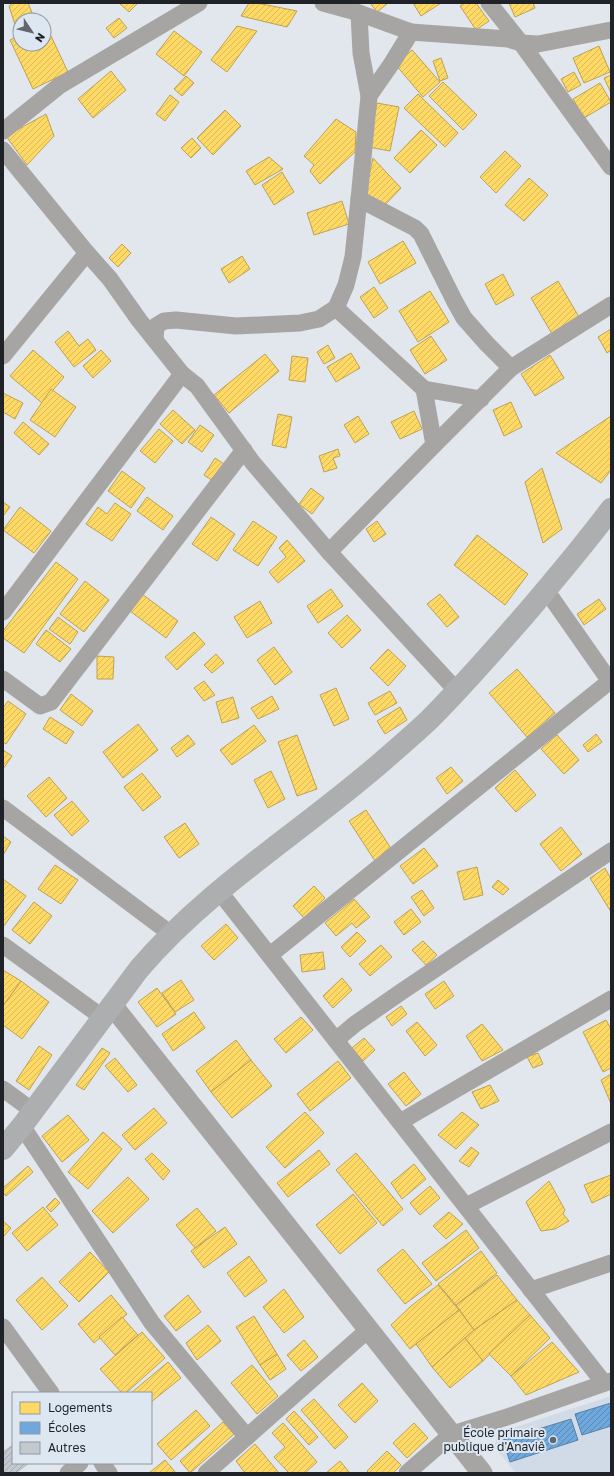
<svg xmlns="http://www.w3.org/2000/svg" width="614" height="1476" font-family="'Golos Text',sans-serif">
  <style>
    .built { fill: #d1dbe7 }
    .homes { fill: url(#homes-hatch); stroke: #bca253 }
    .schools { fill: url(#schools-hatch); stroke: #5780a6 }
    .building { fill: url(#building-hatch); stroke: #b6babf }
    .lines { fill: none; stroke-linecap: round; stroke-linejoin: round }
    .minor { stroke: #a6a5a4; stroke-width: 17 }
    .tertiary { stroke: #a6a5a4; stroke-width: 21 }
    .secondary { stroke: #adaeaf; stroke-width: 22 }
    .poi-dot { fill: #63676c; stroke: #dce7f2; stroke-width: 1.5 }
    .labels { text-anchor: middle; stroke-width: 4; stroke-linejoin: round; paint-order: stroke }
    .poi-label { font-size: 12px; fill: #1f2227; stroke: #dce7f2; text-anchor: end }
  </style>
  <defs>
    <pattern id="homes-hatch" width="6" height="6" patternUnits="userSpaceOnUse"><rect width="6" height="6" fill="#ffd966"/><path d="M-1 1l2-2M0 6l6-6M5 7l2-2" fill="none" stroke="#daba58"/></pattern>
    <pattern id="schools-hatch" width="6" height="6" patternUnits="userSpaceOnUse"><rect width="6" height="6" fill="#6fa8dc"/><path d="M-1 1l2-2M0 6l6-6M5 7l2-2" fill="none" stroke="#5b88b2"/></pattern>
    <pattern id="building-hatch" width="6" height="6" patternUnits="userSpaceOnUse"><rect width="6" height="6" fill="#c4c9ce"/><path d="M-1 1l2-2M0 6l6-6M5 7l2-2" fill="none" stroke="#a8acb1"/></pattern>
  </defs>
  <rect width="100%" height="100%" fill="#e1e7ed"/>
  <path class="built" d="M611 1396V1473H516L495 1448 497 1433Z"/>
  <g class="homes">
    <path d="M13 3H28L35 20H20V30L17 31 9 6Z"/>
    <path d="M119 3H138L129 12Z"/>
    <path d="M249 3H257L297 11 287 27 241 16Z"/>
    <path d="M370 3H388L377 12Z"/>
    <path d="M413 3H441L421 16Z"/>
    <path d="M464 3H476L489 21 476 30 460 6Z"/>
    <path d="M509 3H533L535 8 515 17Z"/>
    <path d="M119 18 127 28 114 38 106 28Z"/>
    <path d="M237 26 257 31 227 72 211 60Z"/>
    <path d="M44 31 51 36 68 72 33 89 10 40 20 35V44H44Z"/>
    <path d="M174 31 202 52 184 76 156 54Z"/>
    <path d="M599 46 610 72 584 83 573 58Z"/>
    <path d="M412 50 440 82 423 97 395 64Z"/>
    <path d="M441 58 448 78 440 81 433 61Z"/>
    <path d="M111 71 126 90 93 118 78 99Z"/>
    <path d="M574 72 581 85 568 92 561 79Z"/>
    <path d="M611 75V93L604 78Z"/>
    <path d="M186 76 194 83 182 96 174 89Z"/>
    <path d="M443 82 477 115 463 130 429 96Z"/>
    <path d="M600 83 611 102 584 118 573 99Z"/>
    <path d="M418 94 458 133 445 147 404 108Z"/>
    <path d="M170 95 179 102 165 121 156 114Z"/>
    <path d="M377 103 399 107 390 151 368 147Z"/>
    <path d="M225 110 241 126 213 155 197 138Z"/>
    <path d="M46 114 54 136 27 165 6 136Z"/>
    <path d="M336 119 356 132 355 152 320 184 310 171 314 165 304 156Z"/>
    <path d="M421 130 437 145 410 173 394 158Z"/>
    <path d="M192 138 201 148 191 158 181 148Z"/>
    <path d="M505 151 521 166 496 193 480 177Z"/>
    <path d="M269 157 283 169 255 185 246 171Z"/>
    <path d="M373 158 401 188 383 207 365 194Z"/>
    <path d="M282 172 294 192 274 205 262 185Z"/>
    <path d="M529 178 548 195 524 221 505 205Z"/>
    <path d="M342 201 349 224 314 235 307 213Z"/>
    <path d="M403 241 416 263 380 284 368 262Z"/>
    <path d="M122 244 131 253 118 267 109 258Z"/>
    <path d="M242 256 250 269 229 283 221 269Z"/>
    <path d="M503 274 514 295 496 305 485 284Z"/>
    <path d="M558 281 579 317 552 334 531 298Z"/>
    <path d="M374 287 388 308 374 318 360 297Z"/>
    <path d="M430 291 449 322 418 342 399 311Z"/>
    <path d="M611 329V350L607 353 598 337Z"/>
    <path d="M68 331 79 346 88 339 96 350 74 367 55 342Z"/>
    <path d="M431 336 447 360 425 374 410 350Z"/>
    <path d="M328 345 335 358 324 364 317 352Z"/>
    <path d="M33 350 64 377 42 403 10 376Z"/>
    <path d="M101 350 111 361 93 378 83 366Z"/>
    <path d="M351 353 360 368 336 382 327 367Z"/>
    <path d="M265 354 279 371 229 413 214 395Z"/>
    <path d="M550 355 564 378 535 396 521 374Z"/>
    <path d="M292 356 308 358 305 382 289 380Z"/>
    <path d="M51 389 76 407 55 437 30 420Z"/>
    <path d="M3 393 23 403 15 419 3 412Z"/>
    <path d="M511 402 522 427 504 436 493 410Z"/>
    <path d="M173 410 195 430 182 444 160 424Z"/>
    <path d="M414 411 422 429 400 439 391 422Z"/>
    <path d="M278 414 292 417 286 448 272 445Z"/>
    <path d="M358 416 369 434 355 443 344 425Z"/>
    <path d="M611 416V470L601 483 556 453Z"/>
    <path d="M23 422 49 444 39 455 14 433Z"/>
    <path d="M200 425 214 435 202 452 188 442Z"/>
    <path d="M159 429 173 441 155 463 140 451Z"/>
    <path d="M338 449 340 456 333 458 337 468 324 472 319 456Z"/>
    <path d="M215 458 224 464 213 481 204 475Z"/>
    <path d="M542 468 562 529 543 543 525 482Z"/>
    <path d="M122 471 145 488 131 508 108 491Z"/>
    <path d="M311 488 324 498 312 514 299 504Z"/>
    <path d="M147 497 173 516 163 530 137 511Z"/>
    <path d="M3 502 10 507 3 516Z"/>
    <path d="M115 503 131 514 112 541 86 524 98 507 107 514Z"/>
    <path d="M20 507 51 531 34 553 3 530Z"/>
    <path d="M211 517 235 534 217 561 192 544Z"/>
    <path d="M253 521 277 537 258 566 233 550Z"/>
    <path d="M377 521 386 534 374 542 366 529Z"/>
    <path d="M477 535 528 574 505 605 454 565Z"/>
    <path d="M287 540 305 561 278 583 269 572 286 557 279 548Z"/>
    <path d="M56 562 78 579 24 653 3 638V631Z"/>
    <path d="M85 581 109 600 84 632 60 614Z"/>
    <path d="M331 589 343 606 318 623 307 606Z"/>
    <path d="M142 594 178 621 166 638 130 611Z"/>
    <path d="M440 594 459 617 447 627 427 604Z"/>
    <path d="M599 599 606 609 584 625 577 614Z"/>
    <path d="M260 601 272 623 247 638 234 617Z"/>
    <path d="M347 615 361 630 342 648 328 633Z"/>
    <path d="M58 617 78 632 70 644 49 629Z"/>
    <path d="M46 630 71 649 60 662 36 644Z"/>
    <path d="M194 632 205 644 177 670 165 657Z"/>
    <path d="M274 647 292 672 275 685 257 660Z"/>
    <path d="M388 649 406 666 388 686 370 668Z"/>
    <path d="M216 654 224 663 212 673 204 665Z"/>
    <path d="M97 656 114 657 113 679H97Z"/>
    <path d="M517 669 555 713 527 737 489 693Z"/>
    <path d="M204 681 215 695 204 701 194 688Z"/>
    <path d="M336 688 349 719 334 726 320 695Z"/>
    <path d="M390 691 397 703 375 715 368 703Z"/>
    <path d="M71 694 93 711 82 726 60 710Z"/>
    <path d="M272 696 279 709 258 719 251 708Z"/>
    <path d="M233 697 239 718 222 723 216 702Z"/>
    <path d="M8 701 26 714 6 744 3 742V708Z"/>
    <path d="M400 707 407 720 385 734 377 721Z"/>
    <path d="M50 717 74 732 66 744 43 729Z"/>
    <path d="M138 724 158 750 123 778 103 752Z"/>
    <path d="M254 725 266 741 232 765 220 750Z"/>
    <path d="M596 734 602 742 588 752 583 745Z"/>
    <path d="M188 735 195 744 177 757 171 748Z"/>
    <path d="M297 735 317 789 297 796 278 742Z"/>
    <path d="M557 735 579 760 564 774 541 749Z"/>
    <path d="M3 750 12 756 3 769Z"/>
    <path d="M451 767 463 781 447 794 436 778Z"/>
    <path d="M515 770 536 795 516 812 495 788Z"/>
    <path d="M271 771 285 799 268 808 254 780Z"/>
    <path d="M142 773 161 797 143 811 124 787Z"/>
    <path d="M49 777 67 798 46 817 27 796Z"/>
    <path d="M72 801 89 821 72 836 54 815Z"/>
    <path d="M366 810 392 850 375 861 349 821Z"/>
    <path d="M185 823 199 844 179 858 164 837Z"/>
    <path d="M561 827 582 854 561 871 540 844Z"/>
    <path d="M3 836 11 842 3 855Z"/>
    <path d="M424 848 438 866 413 884 400 866Z"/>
    <path d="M55 865 78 880 61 904 38 889Z"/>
    <path d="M477 867 483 895 464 900 457 872Z"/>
    <path d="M605 868 611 879V912L590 878Z"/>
    <path d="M3 879 26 896 3 927Z"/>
    <path d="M498 880 509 889 503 895 492 887Z"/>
    <path d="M314 886 325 898 304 918 293 906Z"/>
    <path d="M422 890 434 908 424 916 411 897Z"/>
    <path d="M354 899 370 917 356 928 352 923 336 936 325 923Z"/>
    <path d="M34 902 52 916 30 944 12 930Z"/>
    <path d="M411 909 421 922 404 935 394 922Z"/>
    <path d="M226 924 238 938 214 960 201 946Z"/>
    <path d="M357 932 366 941 350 957 341 947Z"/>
    <path d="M423 941 437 955 426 965 412 950Z"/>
    <path d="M381 945 392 957 370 976 359 964Z"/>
    <path d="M323 952 325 969 302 972 300 955Z"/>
    <path d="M3 970 21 981 3 1006Z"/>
    <path d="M342 978 352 990 333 1008 323 996Z"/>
    <path d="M181 980 194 1000 175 1012 162 993Z"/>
    <path d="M21 981 49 1002 22 1039 3 1025V1006Z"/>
    <path d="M444 981 454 996 435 1009 425 994Z"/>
    <path d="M157 988 176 1014 157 1027 138 1002Z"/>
    <path d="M401 1006 407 1014 392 1026 386 1017Z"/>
    <path d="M194 1012 205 1028 173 1051 162 1034Z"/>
    <path d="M301 1017 313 1030 286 1053 274 1039Z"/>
    <path d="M606 1020 611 1029V1068L603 1072 583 1032Z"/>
    <path d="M417 1022 437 1045 425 1056 406 1031Z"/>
    <path d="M482 1024 503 1050 482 1061 466 1036Z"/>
    <path d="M364 1038 375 1050 363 1061 352 1048Z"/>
    <path d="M236 1040 251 1060 211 1092 196 1071Z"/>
    <path d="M39 1046 52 1055 29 1090 16 1081Z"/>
    <path d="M102 1048 110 1053 84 1090 76 1085Z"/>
    <path d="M538 1053 543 1064 533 1068 527 1057Z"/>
    <path d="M115 1058 137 1085 128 1092 105 1066Z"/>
    <path d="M251 1060 272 1086 232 1118 211 1092Z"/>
    <path d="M338 1061 351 1078 310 1111 297 1094Z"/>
    <path d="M404 1072 421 1094 406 1106 388 1084Z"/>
    <path d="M611 1074V1104L601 1080Z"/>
    <path d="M490 1085 499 1101 481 1109 472 1092Z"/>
    <path d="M154 1108 167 1123 135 1150 122 1135Z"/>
    <path d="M305 1112 324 1133 285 1168 266 1147Z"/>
    <path d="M462 1112 479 1125 456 1149 438 1135Z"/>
    <path d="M68 1115 89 1140 62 1162 42 1136Z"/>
    <path d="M103 1132 122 1149 88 1189 68 1172Z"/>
    <path d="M471 1147 479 1153 469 1167 459 1161Z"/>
    <path d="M319 1150 330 1164 288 1197 277 1183Z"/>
    <path d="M152 1153 170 1171 163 1180 145 1159Z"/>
    <path d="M356 1153 403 1209 383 1226 336 1170Z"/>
    <path d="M414 1164 426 1179 402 1199 391 1183Z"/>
    <path d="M28 1166 33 1172 6 1196 3 1192V1188Z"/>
    <path d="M611 1175V1194L592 1203 584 1185Z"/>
    <path d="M128 1177 149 1199 113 1233 92 1211Z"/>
    <path d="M549 1181 565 1210 563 1214 569 1221 555 1229 541 1231 526 1202Z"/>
    <path d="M430 1186 440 1198 420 1215 410 1203Z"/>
    <path d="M353 1194 377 1223 340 1254 316 1225Z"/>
    <path d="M55 1198 60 1203 51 1212 46 1207Z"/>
    <path d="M43 1207 58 1225 27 1251 12 1233Z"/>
    <path d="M197 1208 216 1231 195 1248 176 1225Z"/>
    <path d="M449 1212 463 1224 446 1239 433 1226Z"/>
    <path d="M3 1221 11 1228 3 1237Z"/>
    <path d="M225 1227 237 1244 204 1268 191 1251Z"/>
    <path d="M466 1230 479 1248 436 1281 422 1263Z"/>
    <path d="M403 1249 432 1284 405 1304 377 1270Z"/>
    <path d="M481 1251 497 1273 456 1305 438 1284Z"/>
    <path d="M90 1252 109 1272 79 1302 59 1282Z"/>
    <path d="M249 1256 267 1281 245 1297 227 1273Z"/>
    <path d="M497 1275 517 1300 474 1330 456 1305Z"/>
    <path d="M42 1277 68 1306 42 1330 16 1300Z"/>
    <path d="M438 1285 459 1310 410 1349 391 1325 411 1306Z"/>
    <path d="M284 1289 304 1317 284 1333 263 1307Z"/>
    <path d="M111 1295 127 1314 94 1343 78 1324Z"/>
    <path d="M188 1295 201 1312 176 1331 164 1316Z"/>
    <path d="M517 1300 530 1315 483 1361 465 1338 474 1330Z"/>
    <path d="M459 1310 474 1330 432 1367 416 1344Z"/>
    <path d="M530 1315 550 1338 511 1376 489 1354Z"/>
    <path d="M254 1316 277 1354 260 1365 236 1327Z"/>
    <path d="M122 1317 138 1335 115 1355 99 1337Z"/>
    <path d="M208 1325 221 1341 197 1360 186 1343Z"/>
    <path d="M142 1332 165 1358 126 1393H122L100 1369Z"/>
    <path d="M465 1338 483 1361 450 1388 432 1367Z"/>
    <path d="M304 1340 318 1357 301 1371 287 1355Z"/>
    <path d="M552 1342 579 1372 526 1395 511 1376Z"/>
    <path d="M277 1354 286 1369 270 1380 260 1365Z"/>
    <path d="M168 1362 181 1378 151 1402V1393H131Z"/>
    <path d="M252 1365 278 1396 257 1414 231 1383Z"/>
    <path d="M362 1383 378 1401 355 1423 338 1405Z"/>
    <path d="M314 1399 348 1437 335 1449 301 1410Z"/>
    <path d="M196 1410 210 1426 171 1460 157 1444Z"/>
    <path d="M294 1411 318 1437 309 1445 286 1419Z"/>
    <path d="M223 1422 234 1434 190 1473 180 1461Z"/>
    <path d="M283 1423 317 1462 305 1473H289L274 1457 285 1447 272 1433Z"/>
    <path d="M414 1423 428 1438 407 1458 393 1443Z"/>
    <path d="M255 1444 279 1473H245L236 1461Z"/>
    <path d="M387 1451 401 1465 393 1473H369L367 1471Z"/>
    <path d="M165 1460 176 1473H149Z"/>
    <path d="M340 1461 350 1473H326Z"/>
  </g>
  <g class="schools">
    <path d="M611 1403V1426L582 1435 575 1414Z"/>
    <path d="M571 1419 578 1440 510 1462 503 1440Z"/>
  </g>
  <path class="building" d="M13 1445V1463H29L16 1473H5L3 1470V1452Z"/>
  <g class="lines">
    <g class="minor">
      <path d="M323 3 356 12 411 32 508 39 521 43 538 44 611 30"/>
      <path d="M489 3 521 43 611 167"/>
      <path d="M359 13 361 53 369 96 359 199 415 228 421 234 455 302 464 318 487 344 511 368"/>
      <path d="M369 96 392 63 411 32"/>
      <path d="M3 131 59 86 199 3"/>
      <path d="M3 150 87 253 110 279 139 320 182 374 197 386 253 463 329 552 457 691"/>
      <path d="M336 308 424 389 481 399"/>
      <path d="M155 340 156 326 164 321 176 320 236 326 300 323 319 319 336 308 346 285 353 257 359 199"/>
      <path d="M3 356 87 253"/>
      <path d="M424 389 434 445"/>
      <path d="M329 552 434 445 511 368 611 305"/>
      <path d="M546 590 611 683"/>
      <path d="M3 612 182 374"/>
      <path d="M3 679 40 706 51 702 244 450"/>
      <path d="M3 808 171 934"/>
      <path d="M219 891 604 1383"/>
      <path d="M3 945 102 1017"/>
      <path d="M270 955 610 681"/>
      <path d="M336 1040 355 1024 401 992 611 851"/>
      <path d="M3 1089 33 1111"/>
      <path d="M400 1122 611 999"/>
      <path d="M22 1126 152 1323 247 1437"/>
      <path d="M466 1206 611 1132"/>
      <path d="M531 1290 611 1263"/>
      <path d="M3 1327 51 1393"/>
      <path d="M102 1463 109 1473"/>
      <path d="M68 1473 80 1463"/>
      <path d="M206 1473 369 1329"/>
      <path d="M407 1473 452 1434 510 1416 611 1381"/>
    </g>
    <path class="tertiary" d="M112 1005 482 1473"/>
    <path class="secondary" d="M3 1149 22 1126 139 969C209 887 303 831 384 760 399 747 414 734 429 720 464 685 497 647 529 610 557 577 585 544 611 509"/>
  </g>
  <circle class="poi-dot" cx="553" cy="1440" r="4"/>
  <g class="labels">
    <g class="poi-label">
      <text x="545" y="1437">École primaire<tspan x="545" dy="14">publique d'Anaviê</tspan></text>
    </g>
  </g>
  <rect width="614" height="1476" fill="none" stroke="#1f2227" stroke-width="8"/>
  <rect x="12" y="1392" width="140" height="72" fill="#dce7f2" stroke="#9098a1"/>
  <rect x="20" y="1402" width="20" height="12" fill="#ffd966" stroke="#9098a1"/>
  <text x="48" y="1412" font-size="12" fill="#1f2227">Logements</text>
  <rect x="20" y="1422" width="20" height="12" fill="#6fa8dc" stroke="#9098a1"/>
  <text x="48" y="1432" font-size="12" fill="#1f2227">Écoles</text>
  <rect x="20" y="1442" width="20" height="12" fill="#c4c9ce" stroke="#9098a1"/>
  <text x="48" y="1452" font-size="12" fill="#1f2227">Autres</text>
  <g transform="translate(32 32) rotate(125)"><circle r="19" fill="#dce7f2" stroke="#9098a1"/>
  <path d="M0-3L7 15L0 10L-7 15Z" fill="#63676c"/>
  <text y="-6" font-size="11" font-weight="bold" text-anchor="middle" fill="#1f2227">N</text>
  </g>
</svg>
